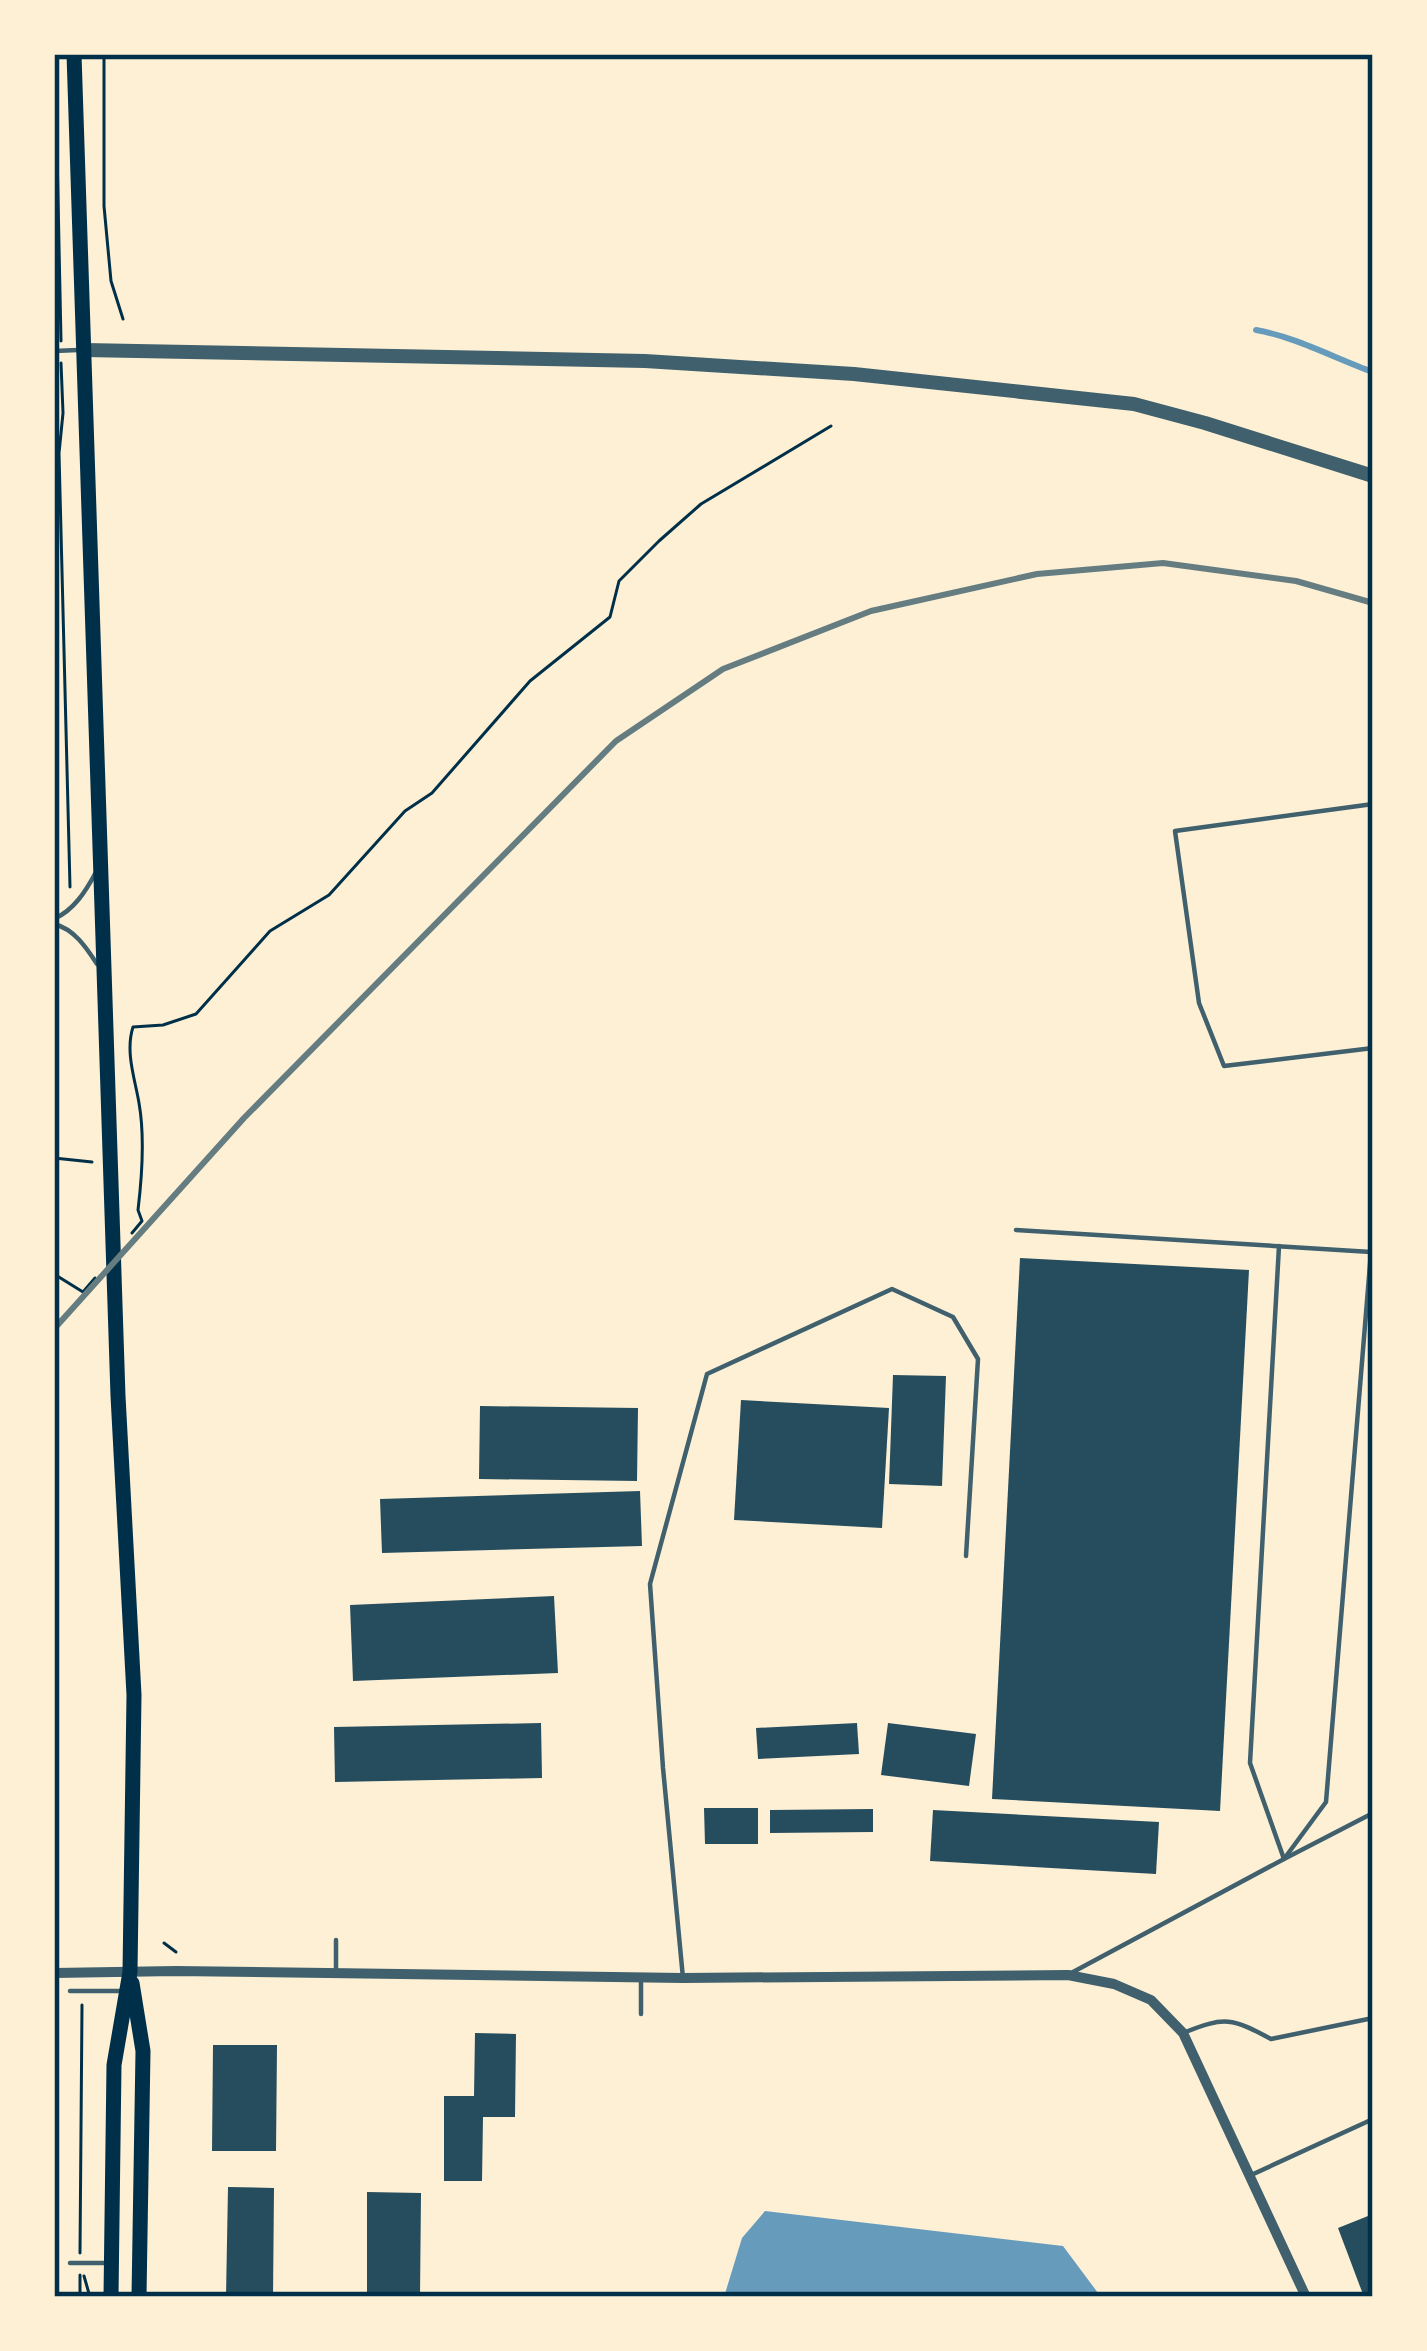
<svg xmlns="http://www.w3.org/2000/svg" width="1427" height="2351" font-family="Inter,sans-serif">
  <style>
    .water { fill: #669bbc }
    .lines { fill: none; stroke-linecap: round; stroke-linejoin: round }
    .stream { stroke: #669bbc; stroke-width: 6 }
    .building { fill: #264d5e }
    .path { stroke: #003049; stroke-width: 3 }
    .service { stroke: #3f606c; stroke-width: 4.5 }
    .minor { stroke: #3f606c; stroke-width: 10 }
    .tertiary { stroke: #3f606c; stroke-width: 14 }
    .secondary { stroke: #003049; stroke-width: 15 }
    .rail { stroke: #657d81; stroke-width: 6 }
    .neatline { fill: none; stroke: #003049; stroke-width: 4.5 }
  </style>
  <rect width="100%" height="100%" fill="#fdf0d5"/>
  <path class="water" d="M765 2211 1063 2246 1101 2297H724L742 2238Z"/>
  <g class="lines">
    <path class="stream" d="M1256 330C1296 337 1334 358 1373 372"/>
  </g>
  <g class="building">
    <path d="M1020 1258 1249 1270 1220 1811 992 1799Z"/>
    <path d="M893 1375 946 1376 942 1486 889 1484Z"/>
    <path d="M741 1400 889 1408 882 1528 734 1520Z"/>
    <path d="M480 1406 638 1408 637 1481 479 1479Z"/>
    <path d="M640 1491 642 1546 382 1553 380 1499Z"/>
    <path d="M554 1596 558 1673 353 1681 350 1605Z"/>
    <path d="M541 1723 542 1778 335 1782 334 1727Z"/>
    <path d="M857 1723 859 1754 758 1759 756 1728Z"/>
    <path d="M888 1723 976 1734 969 1786 881 1775Z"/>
    <path d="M704 1808H758V1844H705Z"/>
    <path d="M873 1809V1832L770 1833V1810Z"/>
    <path d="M933 1810 1159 1822 1156 1874 930 1861Z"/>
    <path d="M475 2033 516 2034 515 2117H483L482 2181H444V2096H474Z"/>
    <path d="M213 2045H277L276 2151H212Z"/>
    <path d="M228 2187 274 2188 273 2297H226Z"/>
    <path d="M367 2192 421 2193 420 2297H367Z"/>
    <path d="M1373 2214V2297H1364L1338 2228Z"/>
  </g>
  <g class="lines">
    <g class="path">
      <path d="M55 54 61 341"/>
      <path d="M104 54V206L111 281 123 319"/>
      <path d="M61 363 63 413 59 453 70 887"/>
      <path d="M54 1158 92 1162"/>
      <path d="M132 1233 142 1221 138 1210C142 1177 145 1137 139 1103 135 1079 125 1052 133 1027L163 1025 196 1014 270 931 329 895 405 811 432 793 530 681 610 617 619 581 659 541 701 504 831 426"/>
      <path d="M54 1274 83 1292 95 1278"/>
      <path d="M164 1943 176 1952"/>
      <path d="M80 2253 82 2005"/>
      <path d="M84 2276 90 2297"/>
      <path d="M80 2297V2275"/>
    </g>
    <g class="service">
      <path d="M54 351 78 350"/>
      <path d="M1373 804 1175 831 1199 1003 1224 1066 1373 1048"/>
      <path d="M54 919C74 910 86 891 96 872"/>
      <path d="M54 924C74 929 86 947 97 964"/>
      <path d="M1016 1230 1371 1252 1326 1802 1284 1859 1073 1972"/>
      <path d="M1279 1246 1250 1763 1284 1859 1373 1813"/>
      <path d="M336 1971V1940"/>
      <path d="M641 1978V2014"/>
      <path d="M683 1978 663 1768 650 1584 707 1374 892 1289 953 1317 978 1359 966 1556"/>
      <path d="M70 1991H125"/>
      <path d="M1183 2033C1225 2016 1232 2018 1271 2039L1373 2018"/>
      <path d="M1249 2176 1373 2119"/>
      <path d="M70 2263H106"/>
    </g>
    <path class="minor" d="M54 1973 176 1971 683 1978 1068 1975 1114 1984 1151 2000 1183 2033 1306 2297"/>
    <path class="tertiary" d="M84 350 645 361 854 374 1134 404 1205 423 1373 476"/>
    <g class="secondary">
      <path d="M74 54 118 1396 134 1695 130 1972 114 2065 111 2297"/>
      <path d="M132 1983 143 2051 139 2297"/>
    </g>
    <path class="rail" d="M54 1329 244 1118 616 741 723 669 871 611 1037 574 1163 563 1296 581 1373 603"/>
  </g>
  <rect width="1427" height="2351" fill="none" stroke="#fdf0d5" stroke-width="114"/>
  <rect x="57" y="57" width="1313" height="2237" class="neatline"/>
</svg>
